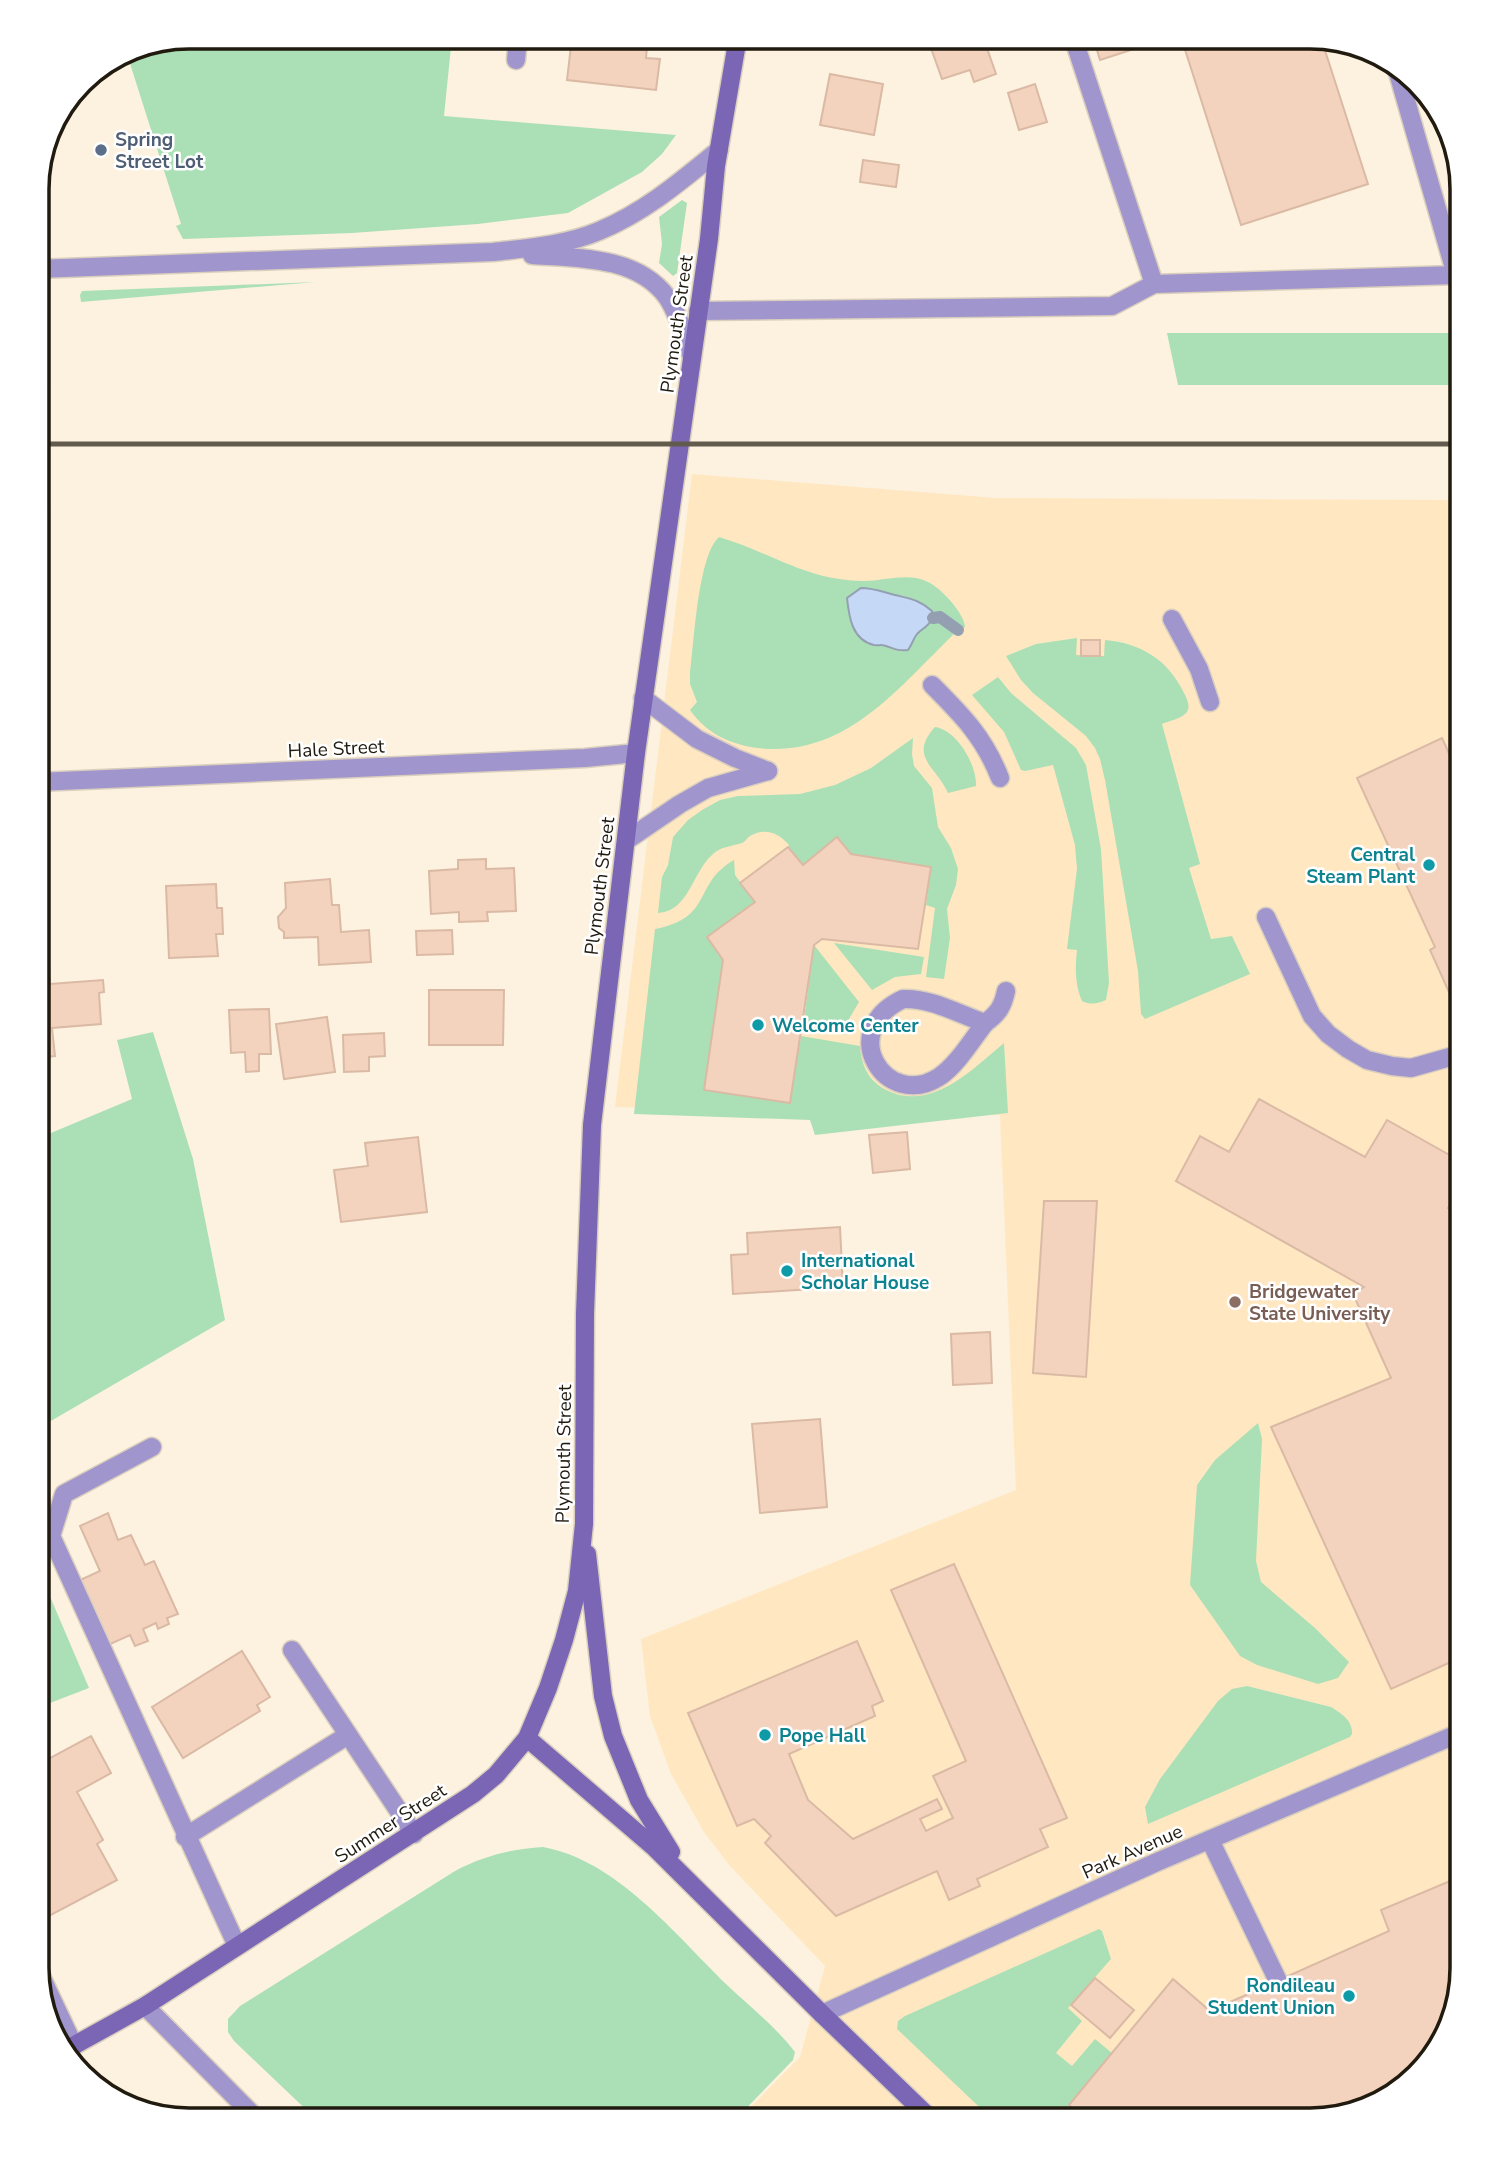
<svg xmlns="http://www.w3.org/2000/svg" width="1499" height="2157" font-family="'Nunito Sans',sans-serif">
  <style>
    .built { fill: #ffe7c1 }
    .green { fill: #abe0b6 }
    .water { fill: #c5d9f7; stroke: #94a0b1; stroke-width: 2 }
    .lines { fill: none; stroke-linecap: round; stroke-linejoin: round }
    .stream { stroke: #94a0b1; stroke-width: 12 }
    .building { fill: #f4d3be; stroke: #dabaa5; stroke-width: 2 }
    .service-casing { stroke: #dacfbe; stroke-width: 21 }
    .minor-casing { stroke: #dacfbe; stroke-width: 21 }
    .secondary-casing { stroke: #dacfbe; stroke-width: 21 }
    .service { stroke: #a095cc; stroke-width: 18 }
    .minor { stroke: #a095cc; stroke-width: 18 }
    .secondary { stroke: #7a66b5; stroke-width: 18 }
    .rail { stroke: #625a4c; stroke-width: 5 }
    .service-dot { fill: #5c6f8a; stroke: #fff; stroke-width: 2.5 }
    .culture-dot { fill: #0f9aa8; stroke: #fff; stroke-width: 2.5 }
    .education-dot { fill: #8d6e63; stroke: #fff; stroke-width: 2.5 }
    .labels { text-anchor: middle; stroke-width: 5; stroke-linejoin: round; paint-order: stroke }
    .service-label { font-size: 19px; font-weight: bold; fill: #4e5e75; stroke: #fff; text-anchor: start }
    .street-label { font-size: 19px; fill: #211a0f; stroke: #fff }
    .culture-label { font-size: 19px; font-weight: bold; fill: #0d838f; stroke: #fff; text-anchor: start }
    .education-label { font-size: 19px; font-weight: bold; fill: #785e54; stroke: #fff; text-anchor: start }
    .rim { fill: none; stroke: #211a0f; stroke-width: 3.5 }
  </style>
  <rect width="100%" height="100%" fill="#fdf2df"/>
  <path class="built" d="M692 474 996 498 1462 500V1968L1442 2044 1386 2100 1310 2120H738L800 2057 825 1966 730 1866 704 1832 671 1774 650 1716 641 1639 1016 1490 1000 1115 615 1107Z"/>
  <g class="green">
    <path d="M189 37H452L444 116 676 135 662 154 642 172 568 213 478 224 352 233 183 239 176 226 181 224 126 51 131 48Z"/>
    <path d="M682 200 687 203 677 273 673 276 659 263 662 244 659 217Z"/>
    <path d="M316 282 81 302 80 295 82 291Z"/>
    <path d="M1167 333H1462V385H1178Z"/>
    <path d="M719 537C773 553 804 580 864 581 884 581 909 572 928 582 941 588 964 613 965 627L961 629 955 623 951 626 953 635C896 690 845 758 757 748 729 744 706 733 690 710L697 702 690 684V673C694 643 698 555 719 537Z"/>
    <path d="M1077 638 1076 655 1104 656 1105 640C1140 643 1167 659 1183 691 1186 697 1191 705 1187 712 1183 718 1169 721 1162 724L1200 864 1189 868 1211 939 1232 936 1250 974 1145 1019 1141 1014 1138 971 1105 780 1100 759 1095 748 1086 736 1033 693 1021 680 1006 656 1036 644Z"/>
    <path d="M998 677 1011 693 1076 748 1086 765 1101 849 1109 983 1106 1000C1097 1004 1091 1005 1082 1001 1075 984 1075 969 1077 950L1067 949 1077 869 1075 845 1053 765 1025 771 1021 770 1004 732 972 695Z"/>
    <path d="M935 727C957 730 977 765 976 786L948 793C936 766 908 757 935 727Z"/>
    <path d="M913 738 912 754 914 766 932 788 938 827 951 848 958 869 956 885 947 909 950 938 944 979 926 977 935 908 926 905 931 867 851 854 837 837 803 865 788 847 789 845C779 833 765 827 750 836 746 839 746 841 742 843 730 847 721 846 712 855 692 873 689 911 658 913L662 877 668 865 673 837 688 820 702 810 720 800 738 796 800 794 835 785 871 768Z"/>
    <path d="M734 860 735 875 755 902 707 937 723 960 704 1090 790 1103 801 1036 860 1046C861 1063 867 1078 881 1087 928 1116 970 1071 1004 1043L1008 1113 815 1135 810 1120 634 1114 655 929C714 918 692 884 734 860Z"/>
    <path d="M834 943 924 957 921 974 895 977 872 990Z"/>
    <path d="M814 945 859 1002 849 1019 845 1035 803 1027Z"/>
    <path d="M153 1032 193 1159 225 1320 37 1429V1137L39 1138 132 1099 117 1040Z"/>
    <path d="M1258 1423 1262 1439 1256 1561 1261 1582 1315 1628 1349 1662 1338 1678 1318 1684 1257 1665 1240 1656 1190 1585 1197 1485 1215 1460Z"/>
    <path d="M37 1566 89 1688 37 1708Z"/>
    <path d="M1247 1686 1331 1707C1341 1713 1353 1721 1352 1734L1350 1737 1148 1824 1145 1807 1160 1779 1218 1701 1232 1689Z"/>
    <path d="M543 1847C616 1860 675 1934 726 1984 748 2005 776 2027 795 2052L793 2060 735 2120H317L234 2041 228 2032V2019L240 2006 455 1871C483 1856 511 1849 543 1847Z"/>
    <path d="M1099 1929 1102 1931 1111 1959 1068 2008 1082 2021 1056 2053 1072 2066 1095 2039 1112 2053 1069 2105 1086 2120H993L897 2029 898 2021 905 2016Z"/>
  </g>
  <path class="water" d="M861 588C874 588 883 592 895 595 911 599 920 600 932 611 933 625 925 626 917 634 913 639 912 645 908 650 897 651 895 649 886 646 879 644 881 646 874 645 852 640 849 617 847 598Z"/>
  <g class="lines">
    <path class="stream" d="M933 618 940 617 958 630"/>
  </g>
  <g class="building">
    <path d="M572 37H648L646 58 660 59 656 90 567 80Z"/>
    <path d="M927 37H983L996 74 974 82 970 70 942 79Z"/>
    <path d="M1093 37H1171L1100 60Z"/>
    <path d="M1181 37 1321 38 1368 184 1241 225Z"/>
    <path d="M830 74 883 84 874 135 820 125Z"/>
    <path d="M1035 84 1047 122 1019 130 1008 93Z"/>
    <path d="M863 160 899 165 896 187 860 182Z"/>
    <rect x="1081" y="640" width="19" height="16"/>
    <path d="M1442 738 1462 782V1021L1430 950 1435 947 1357 778Z"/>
    <path d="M837 837 851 854 931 867 918 949 822 939 814 945 790 1103 704 1090 723 960 707 937 755 902 740 883 788 847 803 865Z"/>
    <path d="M486 859V869L514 868 516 911 487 912 488 921 459 922V912L431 914 429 871 458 869V860Z"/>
    <path d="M330 879 332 905H339L341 932 369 930 371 962 319 965 318 937 284 938V932L279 928 278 917 286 908 285 883Z"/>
    <path d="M216 884 217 908H222L223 934H216L218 956 169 958 166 886Z"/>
    <path d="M452 930 453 954 417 955 416 931Z"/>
    <path d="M48 954 50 984 103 980 104 992 99 993 101 1024 52 1028 55 1056 37 1058V955Z"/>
    <path d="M429 990H504L503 1045H429Z"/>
    <path d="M269 1009 271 1054H259V1071L246 1072 245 1052 231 1053 229 1010Z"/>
    <path d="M327 1017 335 1072 284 1079 276 1024Z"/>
    <path d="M384 1033 385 1056 369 1057V1071L344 1072 343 1035Z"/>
    <path d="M1259 1099 1365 1157 1387 1120 1462 1162V1183L1448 1208 1462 1216V1389L1460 1390 1462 1394V1657L1391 1689 1271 1427 1391 1378 1353 1294 1364 1287 1176 1181 1200 1136 1229 1152Z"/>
    <path d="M907 1132 910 1169 873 1173 869 1135Z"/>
    <path d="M418 1137 427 1212 341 1222 334 1170 368 1166 365 1143Z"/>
    <path d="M1044 1201H1097L1086 1377 1033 1373Z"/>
    <path d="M840 1227 843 1287 733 1294 731 1255 748 1254 747 1233Z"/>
    <path d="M990 1332 992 1383 953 1385 951 1334Z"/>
    <path d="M820 1419 827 1507 760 1513 752 1424Z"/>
    <path d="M108 1513 118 1540 131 1535 145 1565 154 1561 178 1614 167 1618 169 1624 158 1629 156 1623 143 1629 148 1641 135 1646 130 1635 106 1646 78 1581 100 1571 80 1526Z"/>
    <path d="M954 1564 1067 1818 1040 1829 1048 1847 977 1879 980 1886 949 1900 937 1871 836 1916 765 1843 771 1836 754 1819 737 1826 688 1713 857 1641 883 1701 872 1706 875 1716 789 1754 808 1800 853 1839 937 1799 942 1809 920 1819 926 1831 953 1818 933 1776 966 1761 891 1590Z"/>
    <path d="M242 1651 270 1697 257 1705 260 1711 183 1758 152 1707Z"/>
    <path d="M91 1736 111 1773 77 1792 103 1840 97 1844 117 1880 47 1917 37 1899V1804L49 1797 37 1773V1765Z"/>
    <path d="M1462 1876V1968L1442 2044 1390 2096 1376 2102 1310 2120H1086L1069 2105 1173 1979 1210 2011 1389 1931 1381 1910Z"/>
    <path d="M1095 1978 1134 2010 1110 2038 1071 2005Z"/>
  </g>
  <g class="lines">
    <g class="service-casing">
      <g id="service">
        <path d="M1073 37 1154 284"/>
        <path d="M516 60 518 37"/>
        <path d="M532 255C578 258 637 256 667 297 679 315 685 338 692 357"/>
        <path d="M37 269 493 252C528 248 566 245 599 231 645 212 681 181 719 150"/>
        <path d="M698 311 1112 306 1154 284 1456 275 1396 66"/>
        <path d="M1172 619 1199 669 1210 702"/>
        <path d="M932 685C962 715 984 737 1000 778"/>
        <path d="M643 698 697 739 735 758 768 771"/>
        <path d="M627 840 680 804 708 788 768 771"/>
        <path d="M1266 917 1312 1016 1328 1034 1348 1049 1367 1060 1392 1066 1411 1068 1457 1055"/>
        <path d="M903 999C932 998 958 1014 985 1023 972 1040 957 1065 939 1077 886 1111 835 1031 903 999Z"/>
        <path d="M985 1023C998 1014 1003 1006 1006 991"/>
        <path d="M152 1447 64 1494 51 1536 237 1946"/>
        <path d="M292 1650 414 1834"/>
        <path d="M185 1837 348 1735"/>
        <path d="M1210 1840 1278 1981"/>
        <path d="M37 1968 74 2046"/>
        <path d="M145 2006 258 2120"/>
      </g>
    </g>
    <g class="minor-casing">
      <g id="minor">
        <path d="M37 782 585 758 636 753"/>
        <path d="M822 2014 1157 1862 1462 1732"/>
      </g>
    </g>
    <g class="secondary-casing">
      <g id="secondary">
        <path d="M587 1554 603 1696 613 1736 639 1800 671 1852"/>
        <path d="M527 1738 655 1848 822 2014 932 2120"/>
        <path d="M64 2051 145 2006 473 1794 496 1775 527 1738 548 1688 564 1640 577 1591 584 1524 585 1314 592 1125 636 753 709 239 716 166 738 37"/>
      </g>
    </g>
    <use href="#service" class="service"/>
    <use href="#minor" class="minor"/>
    <use href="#secondary" class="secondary"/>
    <path class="rail" d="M37 444H1462"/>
  </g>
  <circle class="service-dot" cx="101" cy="150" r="7"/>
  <g class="culture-dot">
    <circle cx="1429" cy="865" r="7"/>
    <circle cx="758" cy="1025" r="7"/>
    <circle cx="787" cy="1271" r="7"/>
    <circle cx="765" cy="1735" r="7"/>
    <circle cx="1349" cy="1996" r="7"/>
  </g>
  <circle class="education-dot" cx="1235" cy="1302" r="7"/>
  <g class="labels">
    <g class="service-label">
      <text x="115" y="146">Spring<tspan x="115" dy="22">Street Lot</tspan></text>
    </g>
    <g class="street-label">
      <text transform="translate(676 324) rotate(-82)" y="7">Plymouth Street</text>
      <text transform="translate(336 748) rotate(-3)" y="7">Hale Street</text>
      <text transform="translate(599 886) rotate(-83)" y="7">Plymouth Street</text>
      <text transform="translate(563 1454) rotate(-89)" y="7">Plymouth Street</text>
      <text transform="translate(390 1823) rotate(-33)" y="7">Summer Street</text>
      <text transform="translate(1132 1851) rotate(-24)" y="7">Park Avenue</text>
    </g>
    <g class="culture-label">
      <text x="1415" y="861" text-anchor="end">Central<tspan x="1415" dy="22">Steam Plant</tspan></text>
      <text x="772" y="1032">Welcome Center</text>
      <text x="801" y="1267">International<tspan x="801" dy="22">Scholar House</tspan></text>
      <text x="779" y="1742">Pope Hall</text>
      <text x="1335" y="1992" text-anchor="end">Rondileau<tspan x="1335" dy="22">Student Union</tspan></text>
    </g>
    <g class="education-label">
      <text x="1249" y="1298">Bridgewater<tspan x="1249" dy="22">State University</tspan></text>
    </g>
  </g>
  <path d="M0 0H1499V2157H0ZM189 49H1310A140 140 0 0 1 1450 189V1968A140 140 0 0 1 1310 2108H189A140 140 0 0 1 49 1968V189A140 140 0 0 1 189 49Z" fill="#fff" fill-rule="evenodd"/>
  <path class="rim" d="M189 49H1310A140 140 0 0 1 1450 189V1968A140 140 0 0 1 1310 2108H189A140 140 0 0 1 49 1968V189A140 140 0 0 1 189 49Z"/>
</svg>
